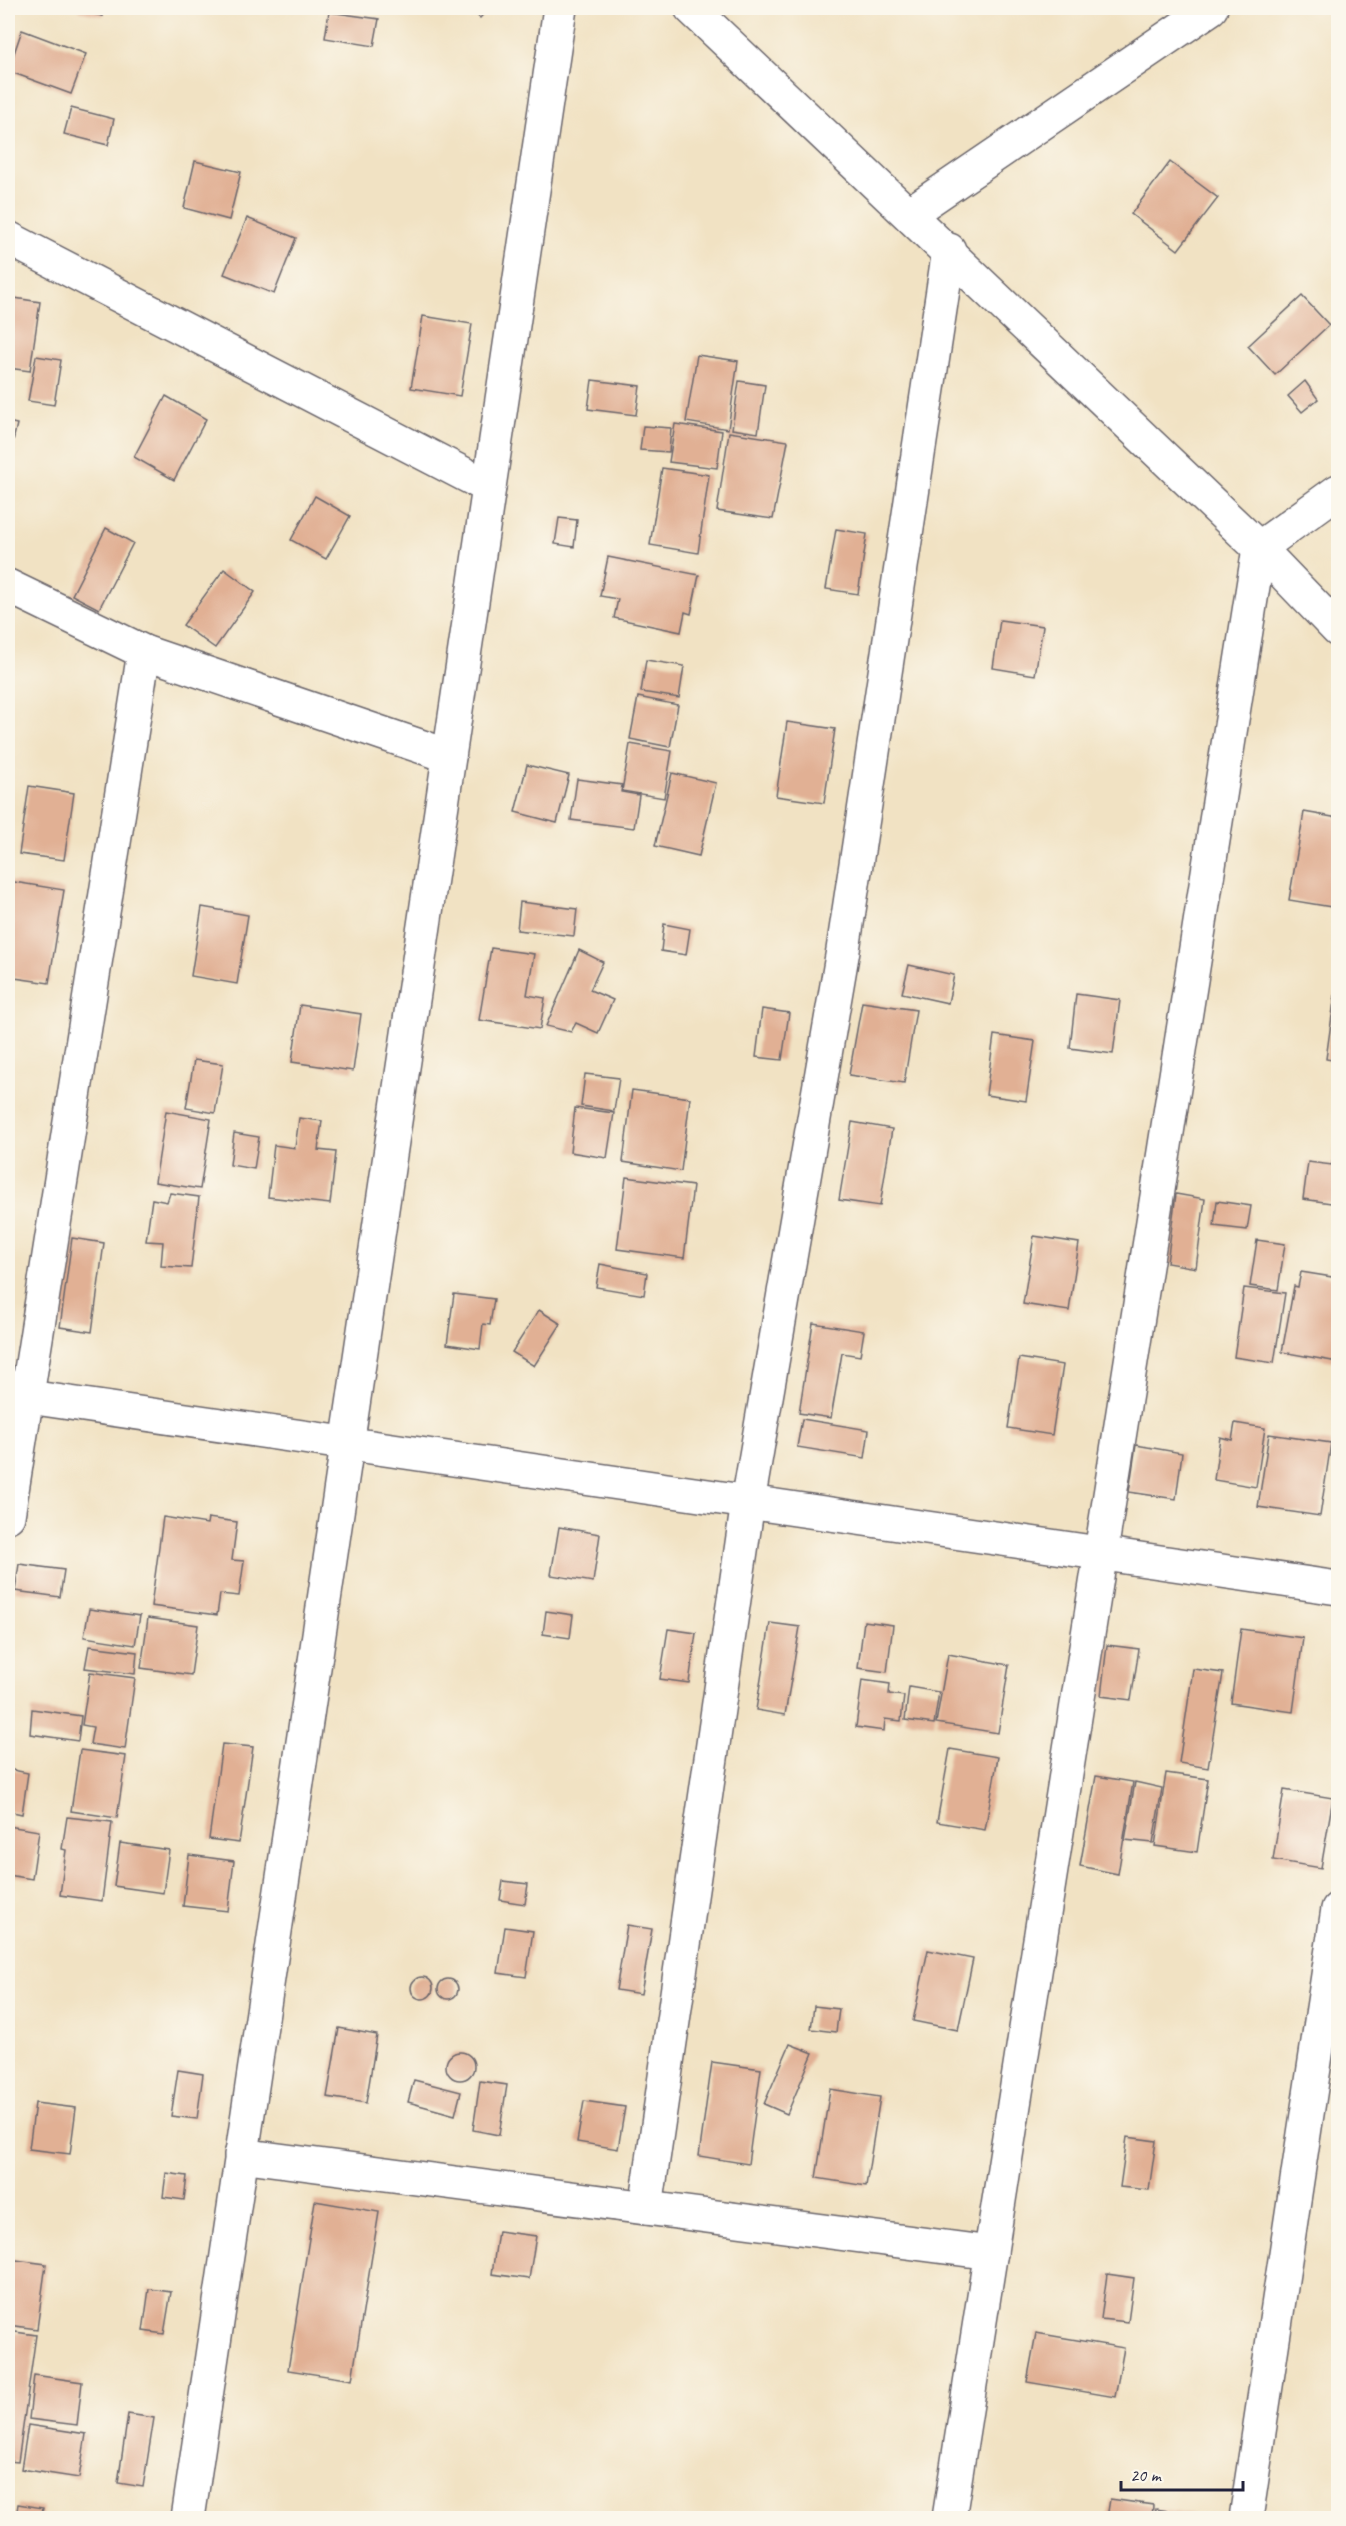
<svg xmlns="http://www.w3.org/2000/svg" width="1346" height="2526" font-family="Caveat,sans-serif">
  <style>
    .building { fill: #e1b094 }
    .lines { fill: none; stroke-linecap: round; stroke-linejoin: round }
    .minor-casing { stroke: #6a656b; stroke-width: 36 }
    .minor { stroke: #fff; stroke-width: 33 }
  </style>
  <rect width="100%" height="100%" fill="#fbf7ec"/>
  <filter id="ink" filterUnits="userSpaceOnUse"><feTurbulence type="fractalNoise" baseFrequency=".0167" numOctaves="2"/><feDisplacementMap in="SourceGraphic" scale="12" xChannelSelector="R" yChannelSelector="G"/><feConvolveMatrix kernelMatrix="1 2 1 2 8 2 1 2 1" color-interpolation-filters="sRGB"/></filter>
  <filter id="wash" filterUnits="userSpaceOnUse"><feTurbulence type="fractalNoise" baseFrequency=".008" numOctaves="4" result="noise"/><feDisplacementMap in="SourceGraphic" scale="24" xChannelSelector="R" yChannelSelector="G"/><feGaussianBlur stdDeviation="1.35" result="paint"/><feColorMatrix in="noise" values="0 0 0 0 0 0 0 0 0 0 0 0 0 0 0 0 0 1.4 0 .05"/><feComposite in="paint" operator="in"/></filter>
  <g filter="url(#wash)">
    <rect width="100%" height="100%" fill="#f1e2c3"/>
    <g id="blocks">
      <g class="building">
        <path d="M80 8H105L103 16 79 11Z"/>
        <path d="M469 8H489L480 18Z"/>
        <path d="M329 12 379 19 374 46 325 38Z"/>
        <path d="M22 30 86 54 71 94 8 71Z"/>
        <path d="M71 108 114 119 108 145 64 134Z"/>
        <path d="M195 161 241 172 229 220 184 208Z"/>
        <path d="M1170 162 1218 198 1178 250 1131 214Z"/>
        <path d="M247 218 296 238 274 294 224 274Z"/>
        <path d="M1302 296 1329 325 1275 375 1248 346Z"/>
        <path d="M8 297 40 302 30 371 8 368Z"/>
        <path d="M423 316 472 324 460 396 411 388Z"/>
        <path d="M697 355 738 361 728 429 686 422Z"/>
        <path d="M36 356 61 360 54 405 28 401Z"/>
        <path d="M592 380 640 386 636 415 588 409Z"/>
        <path d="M739 381 765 385 758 433 732 429Z"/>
        <path d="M1305 381 1318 399 1302 412 1288 396Z"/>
        <path d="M166 396 206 419 174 480 134 457Z"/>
        <path d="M8 422 17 424 8 462Z"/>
        <path d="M675 424 722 431 717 468 669 462Z"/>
        <path d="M643 426 671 428 669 452 640 450Z"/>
        <path d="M729 432 788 441 773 519 717 511Z"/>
        <path d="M662 468 709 475 698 553 650 545Z"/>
        <path d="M315 496 350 516 326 559 291 540Z"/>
        <path d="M559 518 577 520 574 547 555 544Z"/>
        <path d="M106 528 133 543 99 609 72 595Z"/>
        <path d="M836 529 867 534 858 594 826 589Z"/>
        <path d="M608 557 699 575 691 614 685 612 681 632 614 618 618 599 600 596Z"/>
        <path d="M224 569 255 592 215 648 183 625Z"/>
        <path d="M1000 620 1043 626 1035 675 993 668Z"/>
        <path d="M646 660 684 666 679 698 641 692Z"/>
        <path d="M638 697 678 705 670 747 630 739Z"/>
        <path d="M787 722 835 729 824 803 776 796Z"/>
        <path d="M630 744 672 751 664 798 622 791Z"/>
        <path d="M527 765 569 775 557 823 515 812Z"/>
        <path d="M672 773 716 783 699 856 655 846Z"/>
        <path d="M577 779 622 785 621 792 639 795 634 828 571 820Z"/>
        <path d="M29 786 74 793 64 860 19 854Z"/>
        <path d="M1304 812 1338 818V908L1289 900Z"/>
        <path d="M8 881 64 890 49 983 8 977Z"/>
        <path d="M520 902 577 909 574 936 517 930Z"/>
        <path d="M202 907 248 915 237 984 191 976Z"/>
        <path d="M664 924 690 929 686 955 661 951Z"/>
        <path d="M491 948 534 954 527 995 545 998 540 1029 479 1020Z"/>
        <path d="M579 950 603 962 590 990 613 1000 598 1033 576 1023 571 1032 546 1026Z"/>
        <path d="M909 965 954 975 948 1003 902 993Z"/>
        <path d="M1076 994 1120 1000 1113 1054 1070 1048Z"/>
        <path d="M1335 994 1338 995V1061L1326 1059Z"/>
        <path d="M862 1002 916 1010 904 1083 849 1075Z"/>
        <path d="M300 1005 361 1014 353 1071 292 1062Z"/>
        <path d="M762 1009 789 1013 782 1060 756 1057Z"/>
        <path d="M994 1035 1035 1041 1026 1101 986 1095Z"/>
        <path d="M194 1060 223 1064 215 1113 186 1108Z"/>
        <path d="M585 1074 619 1078 614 1111 581 1106Z"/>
        <path d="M632 1090 690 1098 681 1171 623 1162Z"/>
        <path d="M575 1108 614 1113 607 1158 570 1152Z"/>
        <path d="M166 1111 211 1119 200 1189 155 1182Z"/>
        <path d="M299 1118 322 1121 318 1150 336 1152 330 1204 268 1197 274 1145 295 1148Z"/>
        <path d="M852 1122 892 1129 880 1206 839 1200Z"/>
        <path d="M234 1133 259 1137 254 1169 230 1165Z"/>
        <path d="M1335 1144H1338V1204L1303 1199 1308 1162 1332 1165Z"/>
        <path d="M626 1177 693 1186 684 1258 617 1249Z"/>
        <path d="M170 1193 199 1197 191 1268 161 1266 163 1242 146 1241 152 1199 167 1202Z"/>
        <path d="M1176 1194 1205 1199 1196 1268 1167 1263Z"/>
        <path d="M1217 1201 1251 1206 1247 1230 1214 1226Z"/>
        <path d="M1034 1236 1079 1243 1069 1311 1023 1304Z"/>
        <path d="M72 1238 104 1243 92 1332 60 1327Z"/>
        <path d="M1257 1240 1285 1244 1278 1290 1250 1286Z"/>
        <path d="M600 1264 647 1273 644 1295 596 1287Z"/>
        <path d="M1301 1272 1338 1278V1362L1282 1352 1294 1286 1298 1287Z"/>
        <path d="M1244 1288 1285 1293 1274 1363 1234 1357Z"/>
        <path d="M454 1294 494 1299 490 1325 483 1324 480 1349 447 1344Z"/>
        <path d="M539 1310 561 1324 534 1366 512 1352Z"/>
        <path d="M813 1323 864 1331 860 1356 842 1353 831 1418 799 1413Z"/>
        <path d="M1019 1358 1063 1365 1052 1435 1008 1428Z"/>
        <path d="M802 1419 869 1430 865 1458 797 1447Z"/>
        <path d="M1235 1423 1265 1428 1256 1487 1214 1480 1220 1437 1232 1440Z"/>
        <path d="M1269 1434 1331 1443 1320 1516 1258 1507Z"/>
        <path d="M1136 1445 1182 1453 1176 1499 1129 1492Z"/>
        <path d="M163 1517 207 1524 208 1518 237 1522 232 1560 244 1561 239 1596 220 1594 217 1615 151 1606Z"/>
        <path d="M559 1527 600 1534 593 1582 551 1575Z"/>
        <path d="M19 1564 64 1570 60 1597 15 1591Z"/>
        <path d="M89 1609 140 1616 135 1645 84 1637Z"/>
        <path d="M546 1611 573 1615 570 1638 543 1634Z"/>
        <path d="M148 1618 198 1625 191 1675 141 1668Z"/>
        <path d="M864 1621 893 1625 887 1672 858 1668Z"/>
        <path d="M770 1623 800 1627 785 1715 756 1710Z"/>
        <path d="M668 1629 696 1633 689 1683 660 1679Z"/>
        <path d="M1241 1629 1303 1638 1293 1712 1231 1703Z"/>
        <path d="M1107 1645 1139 1649 1131 1700 1101 1696Z"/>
        <path d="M89 1646 137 1652 135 1674 85 1668Z"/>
        <path d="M948 1654 1009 1665 998 1733 936 1723Z"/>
        <path d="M1193 1669 1223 1673 1208 1768 1179 1763Z"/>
        <path d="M90 1672 135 1678 125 1749 90 1744 93 1727 82 1725Z"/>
        <path d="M862 1680 890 1684 889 1694 904 1696 901 1721 885 1719 884 1731 856 1727Z"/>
        <path d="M909 1687 939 1692 934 1724 905 1720Z"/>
        <path d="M32 1709 81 1716 78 1741 30 1734Z"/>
        <path d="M222 1744 253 1747 239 1843 209 1839Z"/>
        <path d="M950 1749 998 1757 985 1830 937 1822Z"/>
        <path d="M80 1750 126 1756 117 1818 71 1811Z"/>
        <path d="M8 1769 28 1773 22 1814 8 1811Z"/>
        <path d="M1166 1773 1208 1779 1197 1852 1155 1846Z"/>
        <path d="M1096 1776 1133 1782 1118 1874 1080 1866Z"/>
        <path d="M1135 1782 1162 1788 1153 1843 1125 1840Z"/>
        <path d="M1284 1790 1333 1798 1321 1868 1273 1860Z"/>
        <path d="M67 1817 112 1822 102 1901 60 1895 66 1850 62 1849Z"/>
        <path d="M8 1826 39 1831 32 1879 8 1875Z"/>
        <path d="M120 1843 169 1850 163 1893 114 1886Z"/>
        <path d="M189 1855 234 1861 228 1911 183 1906Z"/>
        <path d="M503 1881 528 1884 525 1904 500 1900Z"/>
        <path d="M627 1925 652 1929 641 1994 616 1990Z"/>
        <path d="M505 1927 533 1931 526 1977 498 1973Z"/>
        <path d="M928 1950 973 1959 958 2030 913 2021Z"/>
        <circle cx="422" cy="1988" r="11"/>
        <circle cx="448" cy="1989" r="10"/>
        <path d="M814 2006 839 2009 836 2032 811 2029Z"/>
        <path d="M339 2028 377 2035 366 2103 327 2097Z"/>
        <path d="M790 2044 813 2053 787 2114 764 2104Z"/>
        <circle cx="460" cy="2066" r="14"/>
        <path d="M712 2062 761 2069 748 2164 699 2156Z"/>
        <path d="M178 2070 203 2074 197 2119 171 2116Z"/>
        <path d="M414 2080 461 2092 455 2115 408 2102Z"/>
        <path d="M480 2081 507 2085 499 2135 473 2130Z"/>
        <path d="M830 2089 880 2097 866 2186 816 2178Z"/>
        <path d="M584 2101 625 2107 618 2149 577 2142Z"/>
        <path d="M35 2103 76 2108 70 2154 29 2149Z"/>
        <path d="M1127 2137 1156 2141 1149 2190 1120 2187Z"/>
        <path d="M166 2173 187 2176 184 2200 163 2197Z"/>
        <path d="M315 2201 379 2212 352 2380 288 2370Z"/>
        <path d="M498 2231 536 2236 529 2279 492 2274Z"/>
        <path d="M8 2259 46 2264 37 2329 8 2325Z"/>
        <path d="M1107 2274 1134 2278 1128 2322 1101 2319Z"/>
        <path d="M149 2289 171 2292 164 2334 143 2331Z"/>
        <path d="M8 2331 36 2335 18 2462 8 2461Z"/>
        <path d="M1036 2333 1124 2348 1115 2397 1027 2382Z"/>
        <path d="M34 2375 82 2382 77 2425 29 2419Z"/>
        <path d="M128 2414 154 2418 143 2487 118 2483Z"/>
        <path d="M28 2425 86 2434 79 2478 21 2469Z"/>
        <path d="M1110 2499 1153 2505 1152 2518H1107Z"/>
        <path d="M18 2504 43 2508 41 2518H16Z"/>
        <path d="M1156 2509 1197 2516V2518H1155Z"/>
      </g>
    </g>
  </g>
  <g filter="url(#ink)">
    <use href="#blocks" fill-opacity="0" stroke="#6a656b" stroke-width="1.5"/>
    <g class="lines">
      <g class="minor-casing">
        <g id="minor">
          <path d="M691 8 1259 548 1338 630"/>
          <path d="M910 213 1211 8"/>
          <path d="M8 238 489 487"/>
          <path d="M8 586 144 652 449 756"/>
          <path d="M8 1394 1338 1588"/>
          <path d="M8 1516 144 652"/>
          <path d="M241 2155 991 2253"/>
          <path d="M646 2208 748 1502 843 950 949 250"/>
          <path d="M188 2518 560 8"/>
          <path d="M949 2518 1259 548 1338 491"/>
          <path d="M1246 2518 1338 1909"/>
        </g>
      </g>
      <use href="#minor" class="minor"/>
    </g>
  </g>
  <rect width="1346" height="2526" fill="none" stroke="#fbf7ec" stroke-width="30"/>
  <path d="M1121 2481v9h122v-9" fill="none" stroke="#22223b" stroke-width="3"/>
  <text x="1130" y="2481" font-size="18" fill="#22223b" stroke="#fbf7ec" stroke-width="4.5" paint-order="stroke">20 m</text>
</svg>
